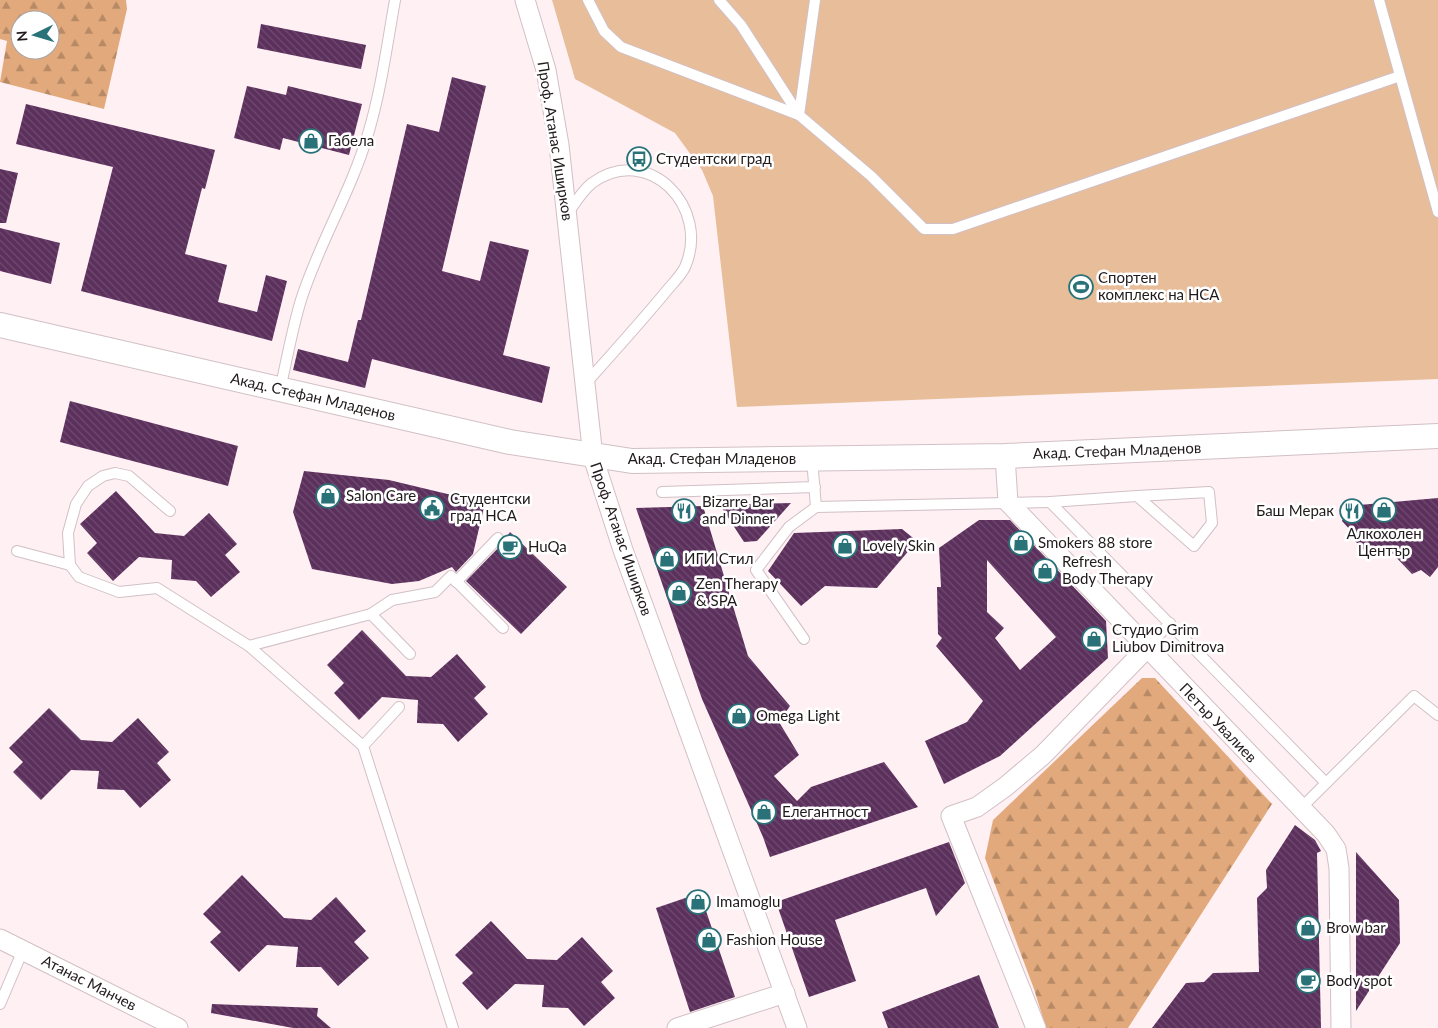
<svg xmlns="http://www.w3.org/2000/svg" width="1438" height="1028" font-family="Lato,sans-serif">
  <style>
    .green { fill: #e8bd9a }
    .forest { fill: url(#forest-firs); fill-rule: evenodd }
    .building { fill: url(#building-back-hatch); fill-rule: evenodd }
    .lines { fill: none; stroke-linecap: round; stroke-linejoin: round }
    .service-casing { stroke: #d1c0c5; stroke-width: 12 }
    .minor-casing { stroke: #d1c0c5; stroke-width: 21 }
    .tertiary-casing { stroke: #d1c0c5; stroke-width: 26 }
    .service { stroke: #fff; stroke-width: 10 }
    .minor { stroke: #fff; stroke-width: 19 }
    .tertiary { stroke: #fff; stroke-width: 24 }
    .labels { text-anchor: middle; stroke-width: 5; stroke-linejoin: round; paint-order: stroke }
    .poi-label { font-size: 15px; fill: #201a1b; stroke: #fff; text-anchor: start }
    .street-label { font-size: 15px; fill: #201a1b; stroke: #fff }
  </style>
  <defs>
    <pattern id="forest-firs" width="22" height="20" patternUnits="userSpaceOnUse" patternTransform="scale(1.25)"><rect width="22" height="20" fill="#e2aa7c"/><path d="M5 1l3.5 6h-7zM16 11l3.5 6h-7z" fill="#b78a65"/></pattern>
    <pattern id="building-back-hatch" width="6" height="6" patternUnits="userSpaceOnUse" patternTransform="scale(1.25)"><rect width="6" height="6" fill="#5c305c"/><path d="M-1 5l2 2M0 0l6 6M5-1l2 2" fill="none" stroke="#6f4c6f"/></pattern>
  </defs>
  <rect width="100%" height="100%" fill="#fff0f4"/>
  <path class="green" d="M552 0H1438V379L737 407 713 196 702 170 675 133 575 79Z"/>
  <g class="forest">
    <path d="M0 0H126L127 9 104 109 0 82 7 41 0 39ZM20 20H50V50H20Z"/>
    <path d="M1142 678H1155L1272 804 1128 1028H1046L1034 989 985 858 993 820Z"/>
  </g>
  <g class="building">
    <path d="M261 24 366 45 361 69 257 48Z"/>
    <path d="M452 77 486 86 442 271 480 281 490 241 529 250 503 355 550 367 542 403 372 359 365 388 293 370 298 349 348 362 358 320H361L407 124 439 132Z"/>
    <path d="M247 86 286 95 288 86 362 104 349 155 283 138 280 150 234 138Z"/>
    <path d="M26 104 215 150 205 189 202 188 185 254 227 265 218 302 257 312 266 275 287 281 272 341 81 291 113 167 16 144Z"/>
    <path d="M0 169 18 173 6 223H0Z"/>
    <path d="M0 228 60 243 51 284 0 271Z"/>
    <path d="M70 401 238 446 228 486 60 442Z"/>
    <path d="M304 471 389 480 485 503 473 554 456 572 452 567 419 581 392 584 312 569 293 512Z"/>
    <path d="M116 491 155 533 184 536 209 513 237 544 225 555 240 572 211 597 196 581 171 579 172 560 139 557 113 581 87 553 97 543 80 524Z"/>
    <path d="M1438 498V567L1430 577 1421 570 1412 574 1390 551 1383 557 1371 545 1365 551 1349 535 1352 532 1342 521 1348 506Z"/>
    <path d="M791 503 757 541 744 542 720 505Z"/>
    <path d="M703 506 748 656 790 706 779 722 799 755 774 776 797 801 811 787 884 762 918 807 770 857 763 837 702 699 636 508Z"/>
    <path d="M979 520H1010L1106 621 1108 658 1000 756 944 784 925 741 967 722 983 701 936 646 942 638 938 634 937 587H941L939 548ZM987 560 1056 637 1020 670 995 638 1004 628 987 612Z"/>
    <path d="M902 529 917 541 877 588 825 586 801 606 768 571 794 533Z"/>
    <path d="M510 532 567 587 521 634 466 581 503 543Z"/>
    <path d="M362 630 406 676 431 677 457 654 486 687 474 698 488 714 458 742 443 724 417 723 418 700 382 697 359 720 334 693 344 683 327 665Z"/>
    <path d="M49 708 81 740 112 742 138 718 169 752 157 763 171 780 140 808 124 790 97 789 99 771 71 770 41 800 13 772 23 762 9 748Z"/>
    <path d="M1295 825 1315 840 1321 851 1317 853 1321 1028H1152L1186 983 1204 982 1213 973 1259 972 1257 898 1267 888 1266 870Z"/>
    <path d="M949 842 965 883 936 916 926 888 835 920 856 981 809 997 776 902Z"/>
    <path d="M1356 852 1399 900 1400 943 1356 1011Z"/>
    <path d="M242 875 284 918 311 920 336 897 366 931 354 942 369 958 338 986 321 967H296L298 947 267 945 239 972 210 942 221 932 203 914Z"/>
    <path d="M700 893 735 997 690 1012 656 908Z"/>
    <path d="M491 921 527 959 557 960 582 937 613 971 601 982 615 998 584 1026 568 1008 542 1007 544 985 515 984 487 1010 462 983 473 973 455 955Z"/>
    <path d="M979 975 999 1028H888L882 1012Z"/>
    <path d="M212 1004 318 1008 317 1016 331 1028H293L211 1013Z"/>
  </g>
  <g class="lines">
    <g class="service-casing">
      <g id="service">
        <path d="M588 0 604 31 621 47 799 115"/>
        <path d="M719 0 741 25 799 115 871 176 924 229H953L1400 76"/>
        <path d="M1379 0 1438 212"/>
        <path d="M799 115 815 0"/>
        <path d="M568 213C575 203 582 191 592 183 649 142 711 208 685 267 681 276 670 286 664 294 639 324 612 354 586 383"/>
        <path d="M280 389C287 360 292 329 301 300 319 243 351 192 368 134 381 91 387 45 395 0"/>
        <path d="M812 459 816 507 1050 502 1137 496 1194 546 1212 523 1209 492 1137 496"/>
        <path d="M662 492 815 487"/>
        <path d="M1050 502 1326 783"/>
        <path d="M170 511 129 476 115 473 103 476 88 486 76 504 68 533 70 565 79 577 119 592 157 588 249 646 363 746 453 1028"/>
        <path d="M17 551 70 565"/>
        <path d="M456 582 498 538"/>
        <path d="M371 614 392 600 435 592 451 576 503 628"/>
        <path d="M804 639 756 570 789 527 816 507"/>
        <path d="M249 646 371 614 410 654"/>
        <path d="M1146 649 1170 623"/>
        <path d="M363 746 399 707"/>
        <path d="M1301 808 1414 696 1438 715"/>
        <path d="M0 1004 23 950"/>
      </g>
    </g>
    <g class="minor-casing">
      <g id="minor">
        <path d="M525 0 546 70 559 145 593 457 623 550 797 1028"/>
        <path d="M1005 456 1008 502 1326 834 1336 849 1339 868 1341 1028"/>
        <path d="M0 939 178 1028"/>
        <path d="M677 1028 785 993"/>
        <path d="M1036 1028 951 816 977 807 1005 787 1043 755 1146 649"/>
      </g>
    </g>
    <g class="tertiary-casing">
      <path id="tertiary" d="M0 325 510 442 632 461 1005 456 1438 436"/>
    </g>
    <use href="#service" class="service"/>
    <use href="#minor" class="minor"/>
    <use href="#tertiary" class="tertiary"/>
  </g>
  <defs>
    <g id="shop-ring" transform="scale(1.25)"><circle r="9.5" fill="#fff" stroke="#287278" stroke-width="1.5"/><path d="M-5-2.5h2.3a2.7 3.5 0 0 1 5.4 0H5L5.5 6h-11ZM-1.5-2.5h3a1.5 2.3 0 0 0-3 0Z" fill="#287278"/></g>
    <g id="bus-ring" transform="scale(1.25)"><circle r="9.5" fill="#fff" stroke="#287278" stroke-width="1.5"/><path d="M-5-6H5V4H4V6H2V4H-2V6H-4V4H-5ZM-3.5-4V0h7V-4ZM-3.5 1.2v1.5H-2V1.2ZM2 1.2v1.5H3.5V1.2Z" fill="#287278"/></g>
    <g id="stadium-ring" transform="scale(1.25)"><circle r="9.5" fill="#fff" stroke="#287278" stroke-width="1.5"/><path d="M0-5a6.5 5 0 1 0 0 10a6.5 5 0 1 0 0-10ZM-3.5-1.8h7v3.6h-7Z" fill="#287278"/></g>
    <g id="civic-ring" transform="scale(1.25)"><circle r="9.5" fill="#fff" stroke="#287278" stroke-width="1.5"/><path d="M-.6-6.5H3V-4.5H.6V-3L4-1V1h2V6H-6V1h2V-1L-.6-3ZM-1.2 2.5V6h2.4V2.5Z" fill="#287278"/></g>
    <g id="restaurant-ring" transform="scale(1.25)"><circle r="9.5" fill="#fff" stroke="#287278" stroke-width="1.5"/><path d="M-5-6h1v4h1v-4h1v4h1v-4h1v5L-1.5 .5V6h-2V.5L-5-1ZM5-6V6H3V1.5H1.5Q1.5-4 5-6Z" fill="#287278"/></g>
    <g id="cafe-ring" transform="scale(1.25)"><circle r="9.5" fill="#fff" stroke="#287278" stroke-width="1.5"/><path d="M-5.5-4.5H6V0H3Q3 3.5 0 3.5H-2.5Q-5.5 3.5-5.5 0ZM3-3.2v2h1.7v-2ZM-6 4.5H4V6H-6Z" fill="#287278"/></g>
  </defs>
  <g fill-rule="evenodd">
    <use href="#shop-ring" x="311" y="141"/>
    <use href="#bus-ring" x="639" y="159"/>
    <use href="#stadium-ring" x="1081" y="287"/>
    <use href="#shop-ring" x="328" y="496"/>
    <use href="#civic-ring" x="432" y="508"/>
    <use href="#shop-ring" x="1384" y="510"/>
    <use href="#restaurant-ring" x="684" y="511"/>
    <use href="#restaurant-ring" x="1352" y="511"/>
    <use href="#shop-ring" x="1021" y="543"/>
    <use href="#shop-ring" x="845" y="546"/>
    <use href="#cafe-ring" x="510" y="547"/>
    <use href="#shop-ring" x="667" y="559"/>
    <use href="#shop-ring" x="1045" y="571"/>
    <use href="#shop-ring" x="679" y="593"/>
    <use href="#shop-ring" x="1094" y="639"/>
    <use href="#shop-ring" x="739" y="716"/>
    <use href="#shop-ring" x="764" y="812"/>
    <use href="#shop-ring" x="698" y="902"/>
    <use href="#shop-ring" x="1308" y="928"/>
    <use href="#shop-ring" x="709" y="940"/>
    <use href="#cafe-ring" x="1308" y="981"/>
  </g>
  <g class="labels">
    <g class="poi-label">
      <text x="328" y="146">Габела</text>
      <text x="656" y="164">Студентски град</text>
      <text x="1098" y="283">Спортен<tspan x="1098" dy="17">комплекс на НСА</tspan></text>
      <text x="346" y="501">Salon Care</text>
      <text x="450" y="504">Студентски<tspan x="450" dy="17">град НСА</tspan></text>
      <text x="702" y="507">Bizarre Bar<tspan x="702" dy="17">and Dinner</tspan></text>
      <text x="1334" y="516" text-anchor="end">Баш Мерак</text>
      <text x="1384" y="539" text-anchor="middle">Алкохолен<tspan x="1384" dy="17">Център</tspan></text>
      <text x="1038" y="548">Smokers 88 store</text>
      <text x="862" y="551">Lovely Skin</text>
      <text x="528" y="552">HuQa</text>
      <text x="684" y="564">ИГИ Стил</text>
      <text x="1062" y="567">Refresh<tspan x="1062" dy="17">Body Therapy</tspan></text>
      <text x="696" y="589">Zen Therapy<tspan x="696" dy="17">&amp; SPA</tspan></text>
      <text x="1112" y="635">Студио Grim<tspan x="1112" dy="17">Liubov Dimitrova</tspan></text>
      <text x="756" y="721">Omega Light</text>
      <text x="782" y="817">Елегантност</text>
      <text x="716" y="907">Imamoglu</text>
      <text x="1326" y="933">Brow bar</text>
      <text x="726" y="945">Fashion House</text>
      <text x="1326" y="986">Body spot</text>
    </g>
    <g class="street-label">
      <text transform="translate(555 141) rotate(81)" y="5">Проф. Атанас Иширков</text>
      <text transform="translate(313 397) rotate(13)" y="5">Акад. Стефан Младенов</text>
      <text transform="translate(1117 451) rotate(-2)" y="5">Акад. Стефан Младенов</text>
      <text x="712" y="464">Акад. Стефан Младенов</text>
      <text transform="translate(621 539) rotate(71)" y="5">Проф. Атанас Иширков</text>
      <text transform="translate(1218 723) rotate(46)" y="5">Петър Увалиев</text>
      <text transform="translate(89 983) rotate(27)" y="5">Атанас Манчев</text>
    </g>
  </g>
  <g transform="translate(35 35) rotate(265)"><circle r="24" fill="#ffffff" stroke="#a6a3a4"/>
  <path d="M0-4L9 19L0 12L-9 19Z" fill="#287278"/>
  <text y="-8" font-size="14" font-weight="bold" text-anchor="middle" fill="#201a1b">N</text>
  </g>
</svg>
